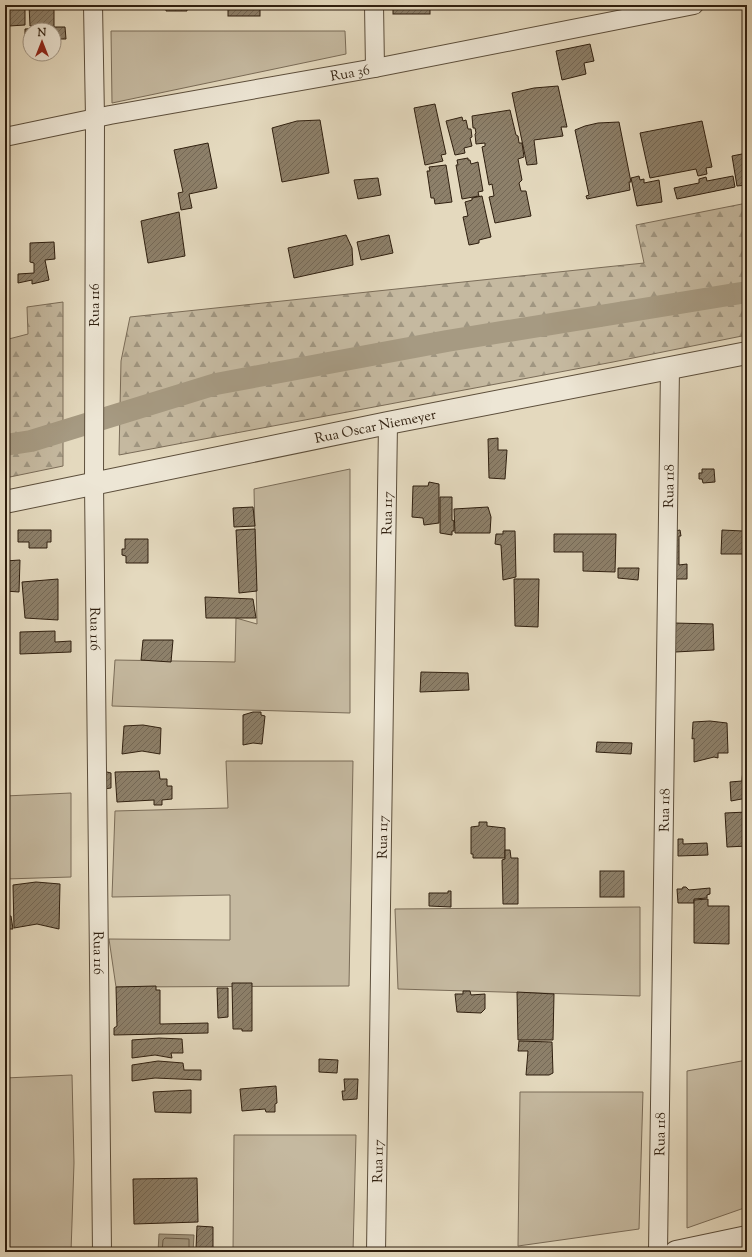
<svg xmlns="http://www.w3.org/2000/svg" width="752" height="1257" font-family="'Sorts Mill Goudy',serif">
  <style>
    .green { fill: #c5b9a0; stroke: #7a6c58 }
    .forest { fill: url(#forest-firs); stroke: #7a6c58 }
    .water { fill: #a69a82; stroke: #766954 }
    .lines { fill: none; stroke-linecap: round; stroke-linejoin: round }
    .shore { stroke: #6a5c48; stroke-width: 1 }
    .canal { stroke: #a69a82; stroke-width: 22 }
    .building { fill: url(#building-hatch); stroke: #2f1f0f }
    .minor-casing { stroke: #5c4e3b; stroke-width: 20 }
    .tertiary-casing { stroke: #5c4e3b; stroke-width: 24 }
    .minor { stroke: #ede6d5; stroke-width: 18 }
    .tertiary { stroke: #ede6d5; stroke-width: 22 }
    .labels { text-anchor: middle; stroke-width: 3.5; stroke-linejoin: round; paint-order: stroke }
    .street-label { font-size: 14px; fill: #2f1f0f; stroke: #ede6d5 }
  </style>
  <defs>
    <pattern id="forest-firs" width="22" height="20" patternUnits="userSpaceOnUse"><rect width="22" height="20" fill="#c5b9a0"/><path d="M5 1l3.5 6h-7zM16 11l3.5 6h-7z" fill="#a09681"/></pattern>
    <pattern id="building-hatch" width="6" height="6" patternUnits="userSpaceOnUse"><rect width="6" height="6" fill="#8d806a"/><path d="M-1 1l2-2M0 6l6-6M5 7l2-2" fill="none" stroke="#746856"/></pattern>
  </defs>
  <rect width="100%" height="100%" fill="#e4d9be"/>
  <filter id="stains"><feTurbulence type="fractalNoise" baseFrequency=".005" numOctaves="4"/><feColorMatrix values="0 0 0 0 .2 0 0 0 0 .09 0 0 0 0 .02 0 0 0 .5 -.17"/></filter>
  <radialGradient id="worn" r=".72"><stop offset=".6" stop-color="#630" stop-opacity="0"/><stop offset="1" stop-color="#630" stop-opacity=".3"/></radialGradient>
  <g class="green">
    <path d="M111 31H345L346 54 112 103Z"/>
    <path d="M350 469V713L112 706 115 660 235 662 236 618 257 624 254 489Z"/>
    <path d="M226 761H353L349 986 116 987 109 939 230 940V895L112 897 115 811 228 808Z"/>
    <path d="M71 793V877L5 879V796Z"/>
    <path d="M640 907V996L398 989 395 909Z"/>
    <path d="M747 1060V1207L687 1228V1071Z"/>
    <path d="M72 1075 74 1163 71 1252H5V1078Z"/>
    <path d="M520 1092H643L639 1229 518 1246Z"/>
    <path d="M234 1135H356L353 1252H233Z"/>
  </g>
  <g class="forest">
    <path d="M747 203V335L613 362 119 455 121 361 130 317 644 263 636 225Z"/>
    <path d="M63 302V466L5 478V340L28 334 27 307Z"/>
  </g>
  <path class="water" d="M159 1234 194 1235 193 1252H158Z"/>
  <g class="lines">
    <path class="shore" d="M162 1252 163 1240 165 1238 189 1239V1252"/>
    <path class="canal" d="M5 445 31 441 216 384 447 341 747 292"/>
  </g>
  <g class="building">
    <path d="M5 5H25V25L9 26V23H5Z"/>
    <path d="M29 5H48V9H54V27H65L66 39H54V30H30V39H25V29L45 28V26H30Z"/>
    <path d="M166 5H217V7L187 8V11H166Z"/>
    <rect x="228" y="5" width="32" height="11"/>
    <rect x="393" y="5" width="37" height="9"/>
    <path d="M590 44 594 61 584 63 586 74 562 80 556 51Z"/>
    <path d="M558 86 567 127H561L563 136 534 140 537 164 527 165 512 93 534 88Z"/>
    <path d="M435 104 446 154 441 155 443 161 425 165 414 108Z"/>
    <path d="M510 110 516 135 518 136 519 143H522L524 157 518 159 522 180 519 183 521 191H526L531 216 495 223 489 197 494 196 492 184 489 185 482 147 485 146V143L476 144 475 134 476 133 475 128H473L472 116Z"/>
    <path d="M462 117 463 121 466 120 468 129H471L472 137 470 138 472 146 464 148 465 153 455 155 446 121Z"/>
    <path d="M320 120 329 173 282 182 272 128 297 121Z"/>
    <path d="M702 121 712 167 706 168 707 174 698 176 696 169 650 178 640 133Z"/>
    <path d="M619 122 631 182H629L630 190 587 199 586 196 589 195 575 130 585 126 598 123Z"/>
    <path d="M208 143 217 188 189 194 192 208 181 210 178 193 183 192 174 150Z"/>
    <path d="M747 153V185L737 186 732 156Z"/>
    <path d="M468 158V160H470L471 164 478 162 483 191 478 192 479 196 462 199 456 165H458L457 160Z"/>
    <path d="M446 165 452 202 435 204 434 198H431L427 171H430L429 167Z"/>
    <path d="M639 176 640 180 644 179V183L659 180 662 202 637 206 631 178Z"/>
    <path d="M733 176 735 187 677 199 674 188 699 183V179L706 177 707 181Z"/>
    <path d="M378 178 381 195 358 199 354 180Z"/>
    <path d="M482 196 491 237 479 240V243L469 245 463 217 468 216 465 202 472 200V198Z"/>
    <path d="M179 212 185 256 148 263 141 221Z"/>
    <path d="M346 235 352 248 353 265 294 278 288 248Z"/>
    <path d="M389 235 393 253 361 260 357 242Z"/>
    <path d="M54 242 55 259 45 260 49 280 32 284V280L18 283V274L34 273V263L30 262V243Z"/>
    <path d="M498 438V450H507L505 479 489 478 488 439Z"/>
    <path d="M702 469H714L715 482 703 483 702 479H699V473H702Z"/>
    <path d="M429 482 439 484V523L424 525 423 518 412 517 413 486H428Z"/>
    <path d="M440 497H452V520L454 521V531H452V535L440 533Z"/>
    <path d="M253 507 255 526 234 527 233 508Z"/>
    <path d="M488 507 491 517 490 533H455L454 509Z"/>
    <path d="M744 517H747V554H721L722 530 743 531Z"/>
    <path d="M255 529 257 591 239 593 236 530Z"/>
    <path d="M18 530H51V542H47V548H29V542H18Z"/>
    <path d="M680 530 681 536H679V565L687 564V579H676L675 531Z"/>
    <path d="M503 531H515L516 577 503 580 501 545 495 544 496 534H503Z"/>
    <path d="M554 534H616L615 572 583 571V552H554Z"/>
    <path d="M125 539H148V563H126V556L122 555V549H125Z"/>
    <path d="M20 560 19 592 5 591V561Z"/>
    <path d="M618 568H639L638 580 618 578Z"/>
    <path d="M58 579V620L25 618 22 582Z"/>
    <path d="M514 579H539L538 627 515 626Z"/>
    <path d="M205 597 253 599 256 618H206Z"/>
    <path d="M674 623 713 624 714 650 675 652Z"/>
    <path d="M55 631V642L71 641V652L20 654V632Z"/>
    <path d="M143 640H173L171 662 141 660Z"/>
    <path d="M421 672 468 673 469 690 420 692Z"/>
    <path d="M253 712H261V715L265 716 262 744 253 743 243 745V715Z"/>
    <path d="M710 721 727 723 728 753H718V758L714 757 694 762V738L692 739 693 722Z"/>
    <path d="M143 725 161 728 160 754 142 751 122 754 124 726Z"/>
    <path d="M597 742 632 743 631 754 596 752Z"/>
    <path d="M743 768H747V798L731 801 730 782 742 781Z"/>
    <path d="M159 771 160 779H167V786H172V799L162 800V805H154V800L117 802 115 772Z"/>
    <path d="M107 772 111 773V788L103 789V773Z"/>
    <path d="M747 812V846L727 847 725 813Z"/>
    <path d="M479 822H487V826L505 828V858H473V854H471V827L479 826Z"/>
    <path d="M678 839H683V844L707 843 708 855 678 856Z"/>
    <path d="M505 850H510L511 858H518V904H503L502 860 505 859Z"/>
    <rect x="600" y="871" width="24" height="26"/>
    <path d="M36 882 60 884 59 929 37 924 14 928 13 885Z"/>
    <path d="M683 887H686L689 890 710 888V894L707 895V898L694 899V903H678L677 889H682Z"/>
    <path d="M448 891H451V907L429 906V893H448Z"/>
    <path d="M708 899V906H729V944L694 943V900Z"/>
    <path d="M5 916H11L13 929H5Z"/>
    <path d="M232 983H252V1031H242V1029H233Z"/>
    <path d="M156 986V990H160V1024L208 1023V1033L114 1035V1028L117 1026 116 987Z"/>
    <path d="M217 988H228V1017L218 1018Z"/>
    <path d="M463 991H470L471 995 485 994V1009L481 1013 457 1012 455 994H463Z"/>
    <path d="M517 992 554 994 553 1040H518Z"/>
    <path d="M159 1038 182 1039 183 1053H171L172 1058 155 1055 132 1058V1040Z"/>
    <path d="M519 1041 552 1042 553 1073 549 1075H526L528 1051H518Z"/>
    <path d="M319 1059 338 1060 337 1073 319 1072Z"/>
    <path d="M158 1061 183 1063 184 1070H201V1080L155 1078 132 1081V1065Z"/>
    <path d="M344 1079H358L357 1099 343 1100 342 1091H345Z"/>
    <path d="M276 1086 277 1103 275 1104V1112H266L265 1109 242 1111 240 1089Z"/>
    <path d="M191 1090V1113L155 1112 153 1092Z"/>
    <path d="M197 1178 198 1222 134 1224 133 1179Z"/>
    <path d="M197 1226 213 1227V1249H196Z"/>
  </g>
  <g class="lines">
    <g class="minor-casing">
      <g id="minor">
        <path id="s1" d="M93 5 95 118 94 483 102 1252"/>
        <path d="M374 5 375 68"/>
        <path id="s2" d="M5 137 110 115 375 68 694 5"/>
        <path id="s3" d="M376 1252 388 423"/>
        <path id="s4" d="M658 1252 670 368"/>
      </g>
    </g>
    <g class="tertiary-casing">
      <g id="tertiary">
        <path id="s5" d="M5 502 388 423 747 353"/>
        <path d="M676 1252 747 1237"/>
      </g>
    </g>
    <use href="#minor" class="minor"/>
    <use href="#tertiary" class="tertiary"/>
  </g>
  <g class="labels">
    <g class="street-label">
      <text dy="5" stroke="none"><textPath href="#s2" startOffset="351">Rua 36</textPath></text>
      <text transform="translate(94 305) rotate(-90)" y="5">Rua 116</text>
      <text dy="5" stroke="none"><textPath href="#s5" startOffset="378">Rua Oscar Niemeyer</textPath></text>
      <text dy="5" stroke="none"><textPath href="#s4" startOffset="766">Rua 118</textPath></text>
      <text dy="5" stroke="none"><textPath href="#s3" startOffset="739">Rua 117</textPath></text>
      <text dy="5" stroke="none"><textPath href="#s1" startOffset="624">Rua 116</textPath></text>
      <text dy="5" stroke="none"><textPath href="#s4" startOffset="442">Rua 118</textPath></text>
      <text dy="5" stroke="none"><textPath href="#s3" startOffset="415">Rua 117</textPath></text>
      <text dy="5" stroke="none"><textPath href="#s1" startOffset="948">Rua 116</textPath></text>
      <text dy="5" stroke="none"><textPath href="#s4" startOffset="118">Rua 118</textPath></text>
      <text dy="5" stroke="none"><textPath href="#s3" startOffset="91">Rua 117</textPath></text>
    </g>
  </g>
  <rect width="752" height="1257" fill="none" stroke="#e4d9be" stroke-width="20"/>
  <rect x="6" y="6" width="740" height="1245" fill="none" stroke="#2f1f0f" stroke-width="2"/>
  <rect x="10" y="10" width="732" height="1237" fill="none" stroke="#2f1f0f"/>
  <g transform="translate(42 42)"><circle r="19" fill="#ede6d5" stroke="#a19686"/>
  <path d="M0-3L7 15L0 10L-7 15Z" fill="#8f2418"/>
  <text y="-6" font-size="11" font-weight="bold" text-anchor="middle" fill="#2f1f0f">N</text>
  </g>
  <rect width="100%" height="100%" filter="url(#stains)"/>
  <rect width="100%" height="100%" fill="url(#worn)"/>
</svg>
